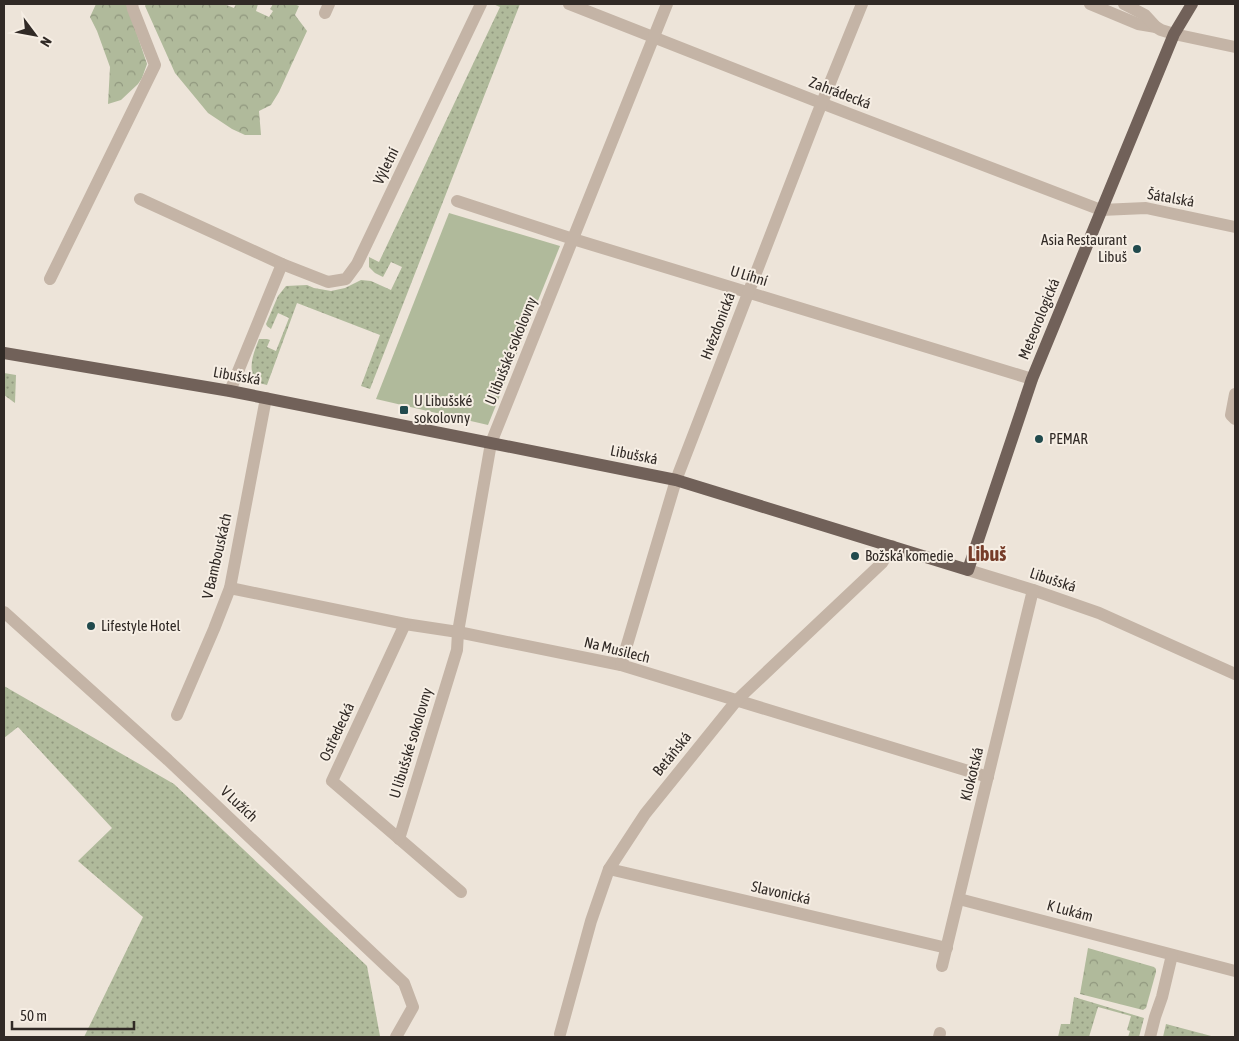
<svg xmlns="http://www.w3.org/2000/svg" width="1239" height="1041" font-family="'Asap Condensed',sans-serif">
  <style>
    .grass { fill: url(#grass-dots) }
    .forest { fill: url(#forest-crowns) }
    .garden { fill: #b0ba9b }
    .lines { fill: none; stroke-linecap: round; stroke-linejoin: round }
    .minor { stroke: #c4b4a6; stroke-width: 12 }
    .major { stroke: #716159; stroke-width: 12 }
    .poi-dot { fill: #214a4d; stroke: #f6eee4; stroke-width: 2 }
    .labels { text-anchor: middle; stroke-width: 4; stroke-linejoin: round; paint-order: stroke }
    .street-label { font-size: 15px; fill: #312a26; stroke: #f6eee4 }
    .poi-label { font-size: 15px; fill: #312a26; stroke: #f6eee4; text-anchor: start }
    .district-label { font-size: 20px; font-weight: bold; fill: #763c29; stroke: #f6eee4 }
  </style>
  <defs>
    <pattern id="grass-dots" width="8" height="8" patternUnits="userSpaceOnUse" patternTransform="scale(1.25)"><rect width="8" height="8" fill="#b0ba9b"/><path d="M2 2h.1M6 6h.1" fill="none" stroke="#90977e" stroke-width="1.8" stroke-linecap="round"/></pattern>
    <pattern id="forest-crowns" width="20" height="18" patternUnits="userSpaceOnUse" patternTransform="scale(1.25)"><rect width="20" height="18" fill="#b0ba9b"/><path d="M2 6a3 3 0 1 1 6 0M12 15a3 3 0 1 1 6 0" fill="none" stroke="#90977e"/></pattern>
  </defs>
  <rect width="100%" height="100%" fill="#ede4d9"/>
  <g class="grass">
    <path d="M493 4H520L370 389 361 386 380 335 297 303 267 385 255 382C248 366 253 355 259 339H267L270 340 267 347 276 351 289 318 278 313 271 329 267 326 266 324 278 296 286 286 307 285 314 288 331 291 345 288 361 280 371 281 391 290 402 267 391 262 383 277 375 273 369 267V257L379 262 500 7Z"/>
    <path d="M4 373 16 375 15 403 4 395Z"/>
    <path d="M4 686 174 784 367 966 380 1036 379 1037H84L143 917 78 861 112 828 18 727 4 738Z"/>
    <path d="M1074 997 1144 1018 1139 1037H1128L1130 1031 1127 1030 1131 1016 1098 1007 1089 1037H1058L1061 1024H1070Z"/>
    <path d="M1166 1024 1215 1037H1163Z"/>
  </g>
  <g class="forest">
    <path d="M96 4H127L147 64 142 78 138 84 121 100 108 104 110 67 97 31 90 17Z"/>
    <path d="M146 4H224L234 8 236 4H258L256 11 269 17 273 11 270 9 273 4H294L299 6 295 15 307 31 279 92 271 105 259 111 261 135H245L232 129 208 113 175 73 145 6Z"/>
    <path d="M1088 948 1154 967 1156 969V972L1146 1008 1143 1010 1080 994Z"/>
  </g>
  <path class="garden" d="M449 213 560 246 488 425 376 399Z"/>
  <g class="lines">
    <g class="minor">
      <path d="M569 4 821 103 1101 210 1146 208 1235 227"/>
      <path d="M1090 4 1138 24 1156 27"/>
      <path d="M1124 4 1145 15 1156 27 1161 30 1174 34 1235 47"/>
      <path d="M325 13 329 4"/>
      <path d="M140 199 282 264 328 282 346 279 357 264 481 4"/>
      <path d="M457 201 573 239 1032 379"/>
      <path d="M50 279 155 65 133 9 132 4"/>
      <path d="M230 391 282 264"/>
      <path d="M1235 394 1231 415 1235 419"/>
      <path d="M968 570 1033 590 1099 613 1235 674"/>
      <path d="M230 588 405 624 458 632 621 665 988 777"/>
      <path d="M4 612 168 760 404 983 413 1007 396 1037"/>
      <path d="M405 624 332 781 461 892"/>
      <path d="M621 665 676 480 817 115 862 4"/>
      <path d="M177 715 214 629 230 588 266 398"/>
      <path d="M399 839 457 650 458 632 491 443 667 4"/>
      <path d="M609 869 947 948"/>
      <path d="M959 899 1235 971"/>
      <path d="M942 966 1033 590"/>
      <path d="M560 1034 591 921 609 869 645 814 737 700 882 563 892 546"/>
      <path d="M939 1037 940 1033"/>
      <path d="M1150 1037 1155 1017 1162 997 1172 955"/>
    </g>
    <path class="major" d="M4 353 230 391 676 480 968 570 1032 379 1174 34 1192 4"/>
  </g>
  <g class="poi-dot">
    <circle cx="1137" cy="249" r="5"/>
    <rect x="399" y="405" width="10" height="10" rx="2.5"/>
    <circle cx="1039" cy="439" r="5"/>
    <circle cx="855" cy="556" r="5"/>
    <circle cx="91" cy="626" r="5"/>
  </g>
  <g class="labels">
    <g class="street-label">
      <text transform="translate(840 93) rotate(21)" y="5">Zahrádecká</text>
      <text transform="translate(386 166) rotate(-64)" y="5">Výletní</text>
      <text transform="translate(1171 198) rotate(10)" y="5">Šátalská</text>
      <text transform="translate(749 276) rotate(17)" y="5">U Líhní</text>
      <text transform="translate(1039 319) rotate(-68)" y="5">Meteorologická</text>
      <text transform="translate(718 326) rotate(-69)" y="5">Hvězdonická</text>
      <text transform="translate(511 351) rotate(-68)" y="5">U libušské sokolovny</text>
      <text transform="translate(237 376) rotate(10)" y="5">Libušská</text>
      <text transform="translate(634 455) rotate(11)" y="5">Libušská</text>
      <text transform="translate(217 556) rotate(-77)" y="5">V Bambouskách</text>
      <text transform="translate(1053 580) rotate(18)" y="5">Libušská</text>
      <text transform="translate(617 650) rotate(14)" y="5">Na Musilech</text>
      <text transform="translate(337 732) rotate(-65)" y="5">Ostředecká</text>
      <text transform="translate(411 743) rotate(-73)" y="5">U libušské sokolovny</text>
      <text transform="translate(672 754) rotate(-51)" y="5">Betáňská</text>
      <text transform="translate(972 774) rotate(-76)" y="5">Klokotská</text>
      <text transform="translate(239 804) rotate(43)" y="5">V Lužích</text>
      <text transform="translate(781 893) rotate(13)" y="5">Slavonická</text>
      <text transform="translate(1070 911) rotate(15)" y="5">K Lukám</text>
    </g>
    <g class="poi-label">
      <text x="1127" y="245" text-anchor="end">Asia Restaurant<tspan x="1127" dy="17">Libuš</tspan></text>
      <text x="414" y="406">U Libušské<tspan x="414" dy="17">sokolovny</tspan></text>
      <text x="1049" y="444">PEMAR</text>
      <text x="865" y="561">Božská komedie</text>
      <text x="101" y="631">Lifestyle Hotel</text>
    </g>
    <g class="district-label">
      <text x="987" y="561">Libuš</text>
    </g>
  </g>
  <rect width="1239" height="1041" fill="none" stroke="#312a26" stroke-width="10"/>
  <g transform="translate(35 35) rotate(122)" stroke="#f6eee4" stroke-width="4" paint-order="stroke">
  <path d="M0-4L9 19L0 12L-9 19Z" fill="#312a26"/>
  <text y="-8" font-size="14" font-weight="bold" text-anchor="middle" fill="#312a26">N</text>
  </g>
  <path d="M12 1021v8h122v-8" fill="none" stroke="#312a26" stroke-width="2.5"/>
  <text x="20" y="1021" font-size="15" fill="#312a26" stroke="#f6eee4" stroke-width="4" paint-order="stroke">50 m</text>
</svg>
